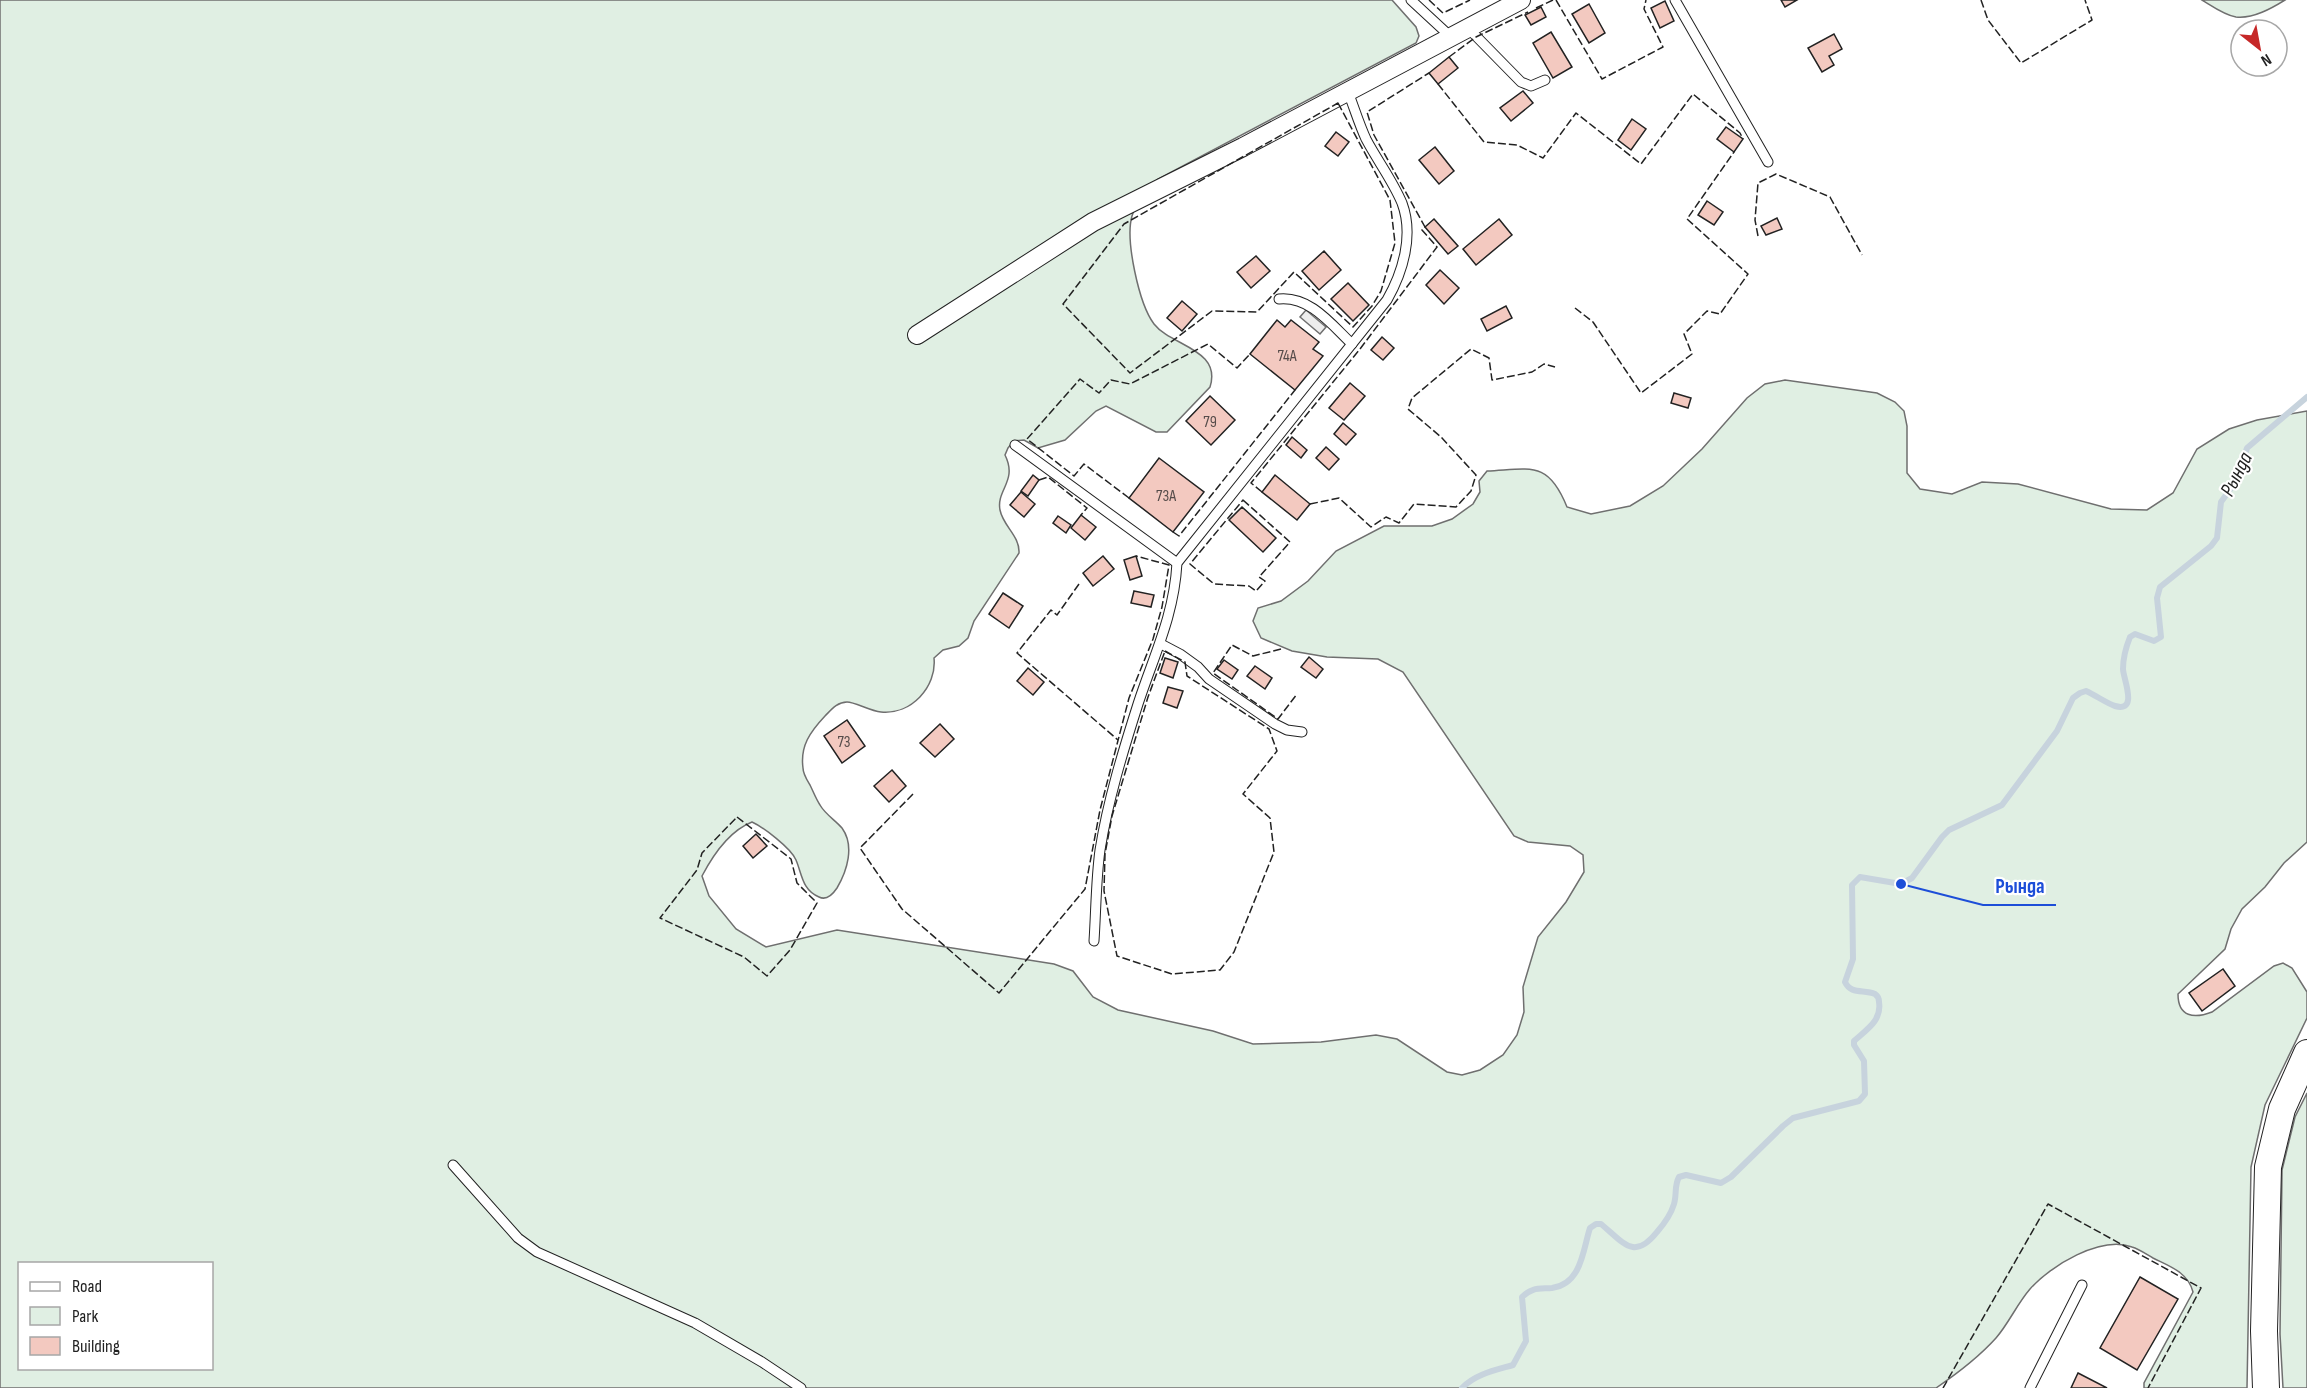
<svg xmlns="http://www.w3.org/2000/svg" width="2307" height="1388" font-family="'Sofia Sans Condensed',sans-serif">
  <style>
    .green { fill: #e0efe3; stroke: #6f6f6f; stroke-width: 1.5; fill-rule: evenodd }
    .parking { fill: #ededed; stroke: #6f6f6f; stroke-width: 1.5 }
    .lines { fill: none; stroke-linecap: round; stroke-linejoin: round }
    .stream { stroke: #c7d3dd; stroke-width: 6 }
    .building { fill: #f3c9c0; stroke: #222; stroke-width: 1.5 }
    .lane-casing { stroke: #222; stroke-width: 11 }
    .street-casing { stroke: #222; stroke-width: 20 }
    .secondary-casing { stroke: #222; stroke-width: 28 }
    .lane { stroke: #fff; stroke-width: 9 }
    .street { stroke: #fff; stroke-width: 18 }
    .secondary { stroke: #fff; stroke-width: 26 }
    .fence { stroke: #222; stroke-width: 1.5; stroke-dasharray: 8 3; stroke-linecap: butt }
    .labels { text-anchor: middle; stroke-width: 4.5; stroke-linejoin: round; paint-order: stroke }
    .number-label { font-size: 16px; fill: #564c4a }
    .water-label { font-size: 21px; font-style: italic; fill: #222; stroke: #fff }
    .leader { fill: none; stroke: #1d4ed8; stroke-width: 2 }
    .callout-dot { fill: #1d4ed8; stroke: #fff; stroke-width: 2 }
    .callout-label { font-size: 21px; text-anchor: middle; font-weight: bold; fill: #1d4ed8; stroke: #fff; stroke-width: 4.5; stroke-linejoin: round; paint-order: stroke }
  </style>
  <rect width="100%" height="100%" fill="#fff"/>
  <g class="green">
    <path d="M0 0H1392L1416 27 1419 36 1416 43 1158 179C1148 189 1136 202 1132 216 1125 240 1139 304 1154 324 1171 346 1222 349 1210 387L1167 432H1156L1106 406 1096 411 1065 440 1038 448 1024 440 1014 441 1008 448 1005 455C1018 481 996 490 1000 510 1003 526 1020 536 1019 553L974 621 968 638 959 646 943 650 934 658C937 687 911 715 881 712 870 711 855 702 847 702 837 702 831 710 825 716 810 732 800 746 803 768 803 774 807 780 810 785 813 791 816 799 820 805 825 814 835 820 842 828 855 846 847 871 837 888 833 894 827 901 819 897 802 890 802 874 796 860 791 848 763 827 752 822 729 831 713 855 702 876L709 896 736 929 766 947 837 930 1054 964 1073 971 1093 997 1118 1010 1213 1031 1253 1044 1321 1042 1376 1035 1397 1039 1447 1072 1462 1075 1480 1070 1503 1055 1517 1035 1524 1012 1523 987 1538 937 1566 902 1584 872 1583 855 1570 846 1528 842 1514 836 1403 672 1378 659 1327 657 1292 651 1261 638 1253 621 1258 608 1281 601 1308 581 1336 551 1384 526H1432L1452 519 1473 504 1480 492 1479 481 1487 471C1531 469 1548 460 1567 507L1591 514 1630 506 1663 486 1702 449 1747 398 1765 384 1785 380 1877 393 1895 402 1904 411 1907 426V473L1920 489 1952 494 1982 482 2018 484 2111 509 2147 510 2173 493 2197 449 2229 429 2257 420 2307 411V842L2284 863 2265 887 2242 909 2231 929 2225 949 2178 994C2178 1017 2194 1019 2212 1012L2274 966 2283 963 2292 968 2307 992V1018L2265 1105 2251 1167 2247 1388H2144V1383L2193 1292C2188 1272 2169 1266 2153 1258 2146 1254 2139 1249 2132 1247 2101 1235 2050 1266 2030 1289 2017 1304 2009 1323 1996 1338 1978 1358 1958 1373 1936 1388H0ZM20 1264H212V1368H20Z"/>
    <path d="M2202 0H2285C2272 8 2253 19 2236 17 2224 15 2212 6 2202 0Z"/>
    <path d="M2307 1093V1388H2283L2280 1334 2282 1170 2295 1117Z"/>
  </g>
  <path class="parking" d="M1306 310 1326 327 1320 334 1300 317Z"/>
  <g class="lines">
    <path class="stream" d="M1462 1388C1475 1374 1496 1370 1513 1365L1526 1341 1522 1297C1532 1287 1539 1289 1552 1288 1582 1284 1583 1249 1590 1228L1596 1224H1601C1624 1243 1634 1261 1657 1232 1664 1224 1671 1214 1674 1204 1677 1194 1674 1186 1679 1177L1686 1175 1721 1183 1731 1177 1783 1126 1793 1118 1859 1101 1865 1094 1864 1061 1854 1045V1041C1866 1030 1882 1021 1879 1002 1879 999 1878 996 1875 994 1864 989 1851 995 1845 982L1853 959 1852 885 1860 877 1901 884 1912 878 1942 837 1949 830 2002 805 2057 731 2073 698 2080 693 2086 691C2095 695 2108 704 2115 706 2139 713 2123 678 2123 669 2123 659 2126 647 2130 637L2135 634 2154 641 2161 637 2157 598 2160 587 2211 546 2217 538 2221 502 2237 480 2247 448 2307 397"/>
  </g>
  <g class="building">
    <path d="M1781 0H1797L1785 7Z"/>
    <path d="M1665 1 1674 21 1660 28 1651 8Z"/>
    <path d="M1589 4 1605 33 1589 43 1572 14Z"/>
    <path d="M1541 7 1546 17 1531 25 1525 15Z"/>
    <path d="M1551 32 1572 67 1553 78 1533 43Z"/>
    <path d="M1834 34 1842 49 1829 56 1834 65 1822 72 1808 48Z"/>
    <path d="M1449 57 1458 68 1438 84 1429 73Z"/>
    <path d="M1523 91 1533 103 1511 121 1500 108Z"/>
    <path d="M1632 119 1646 129 1631 150 1618 140Z"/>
    <path d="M1726 127 1743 139 1734 152 1717 139Z"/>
    <path d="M1336 132 1349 142 1338 156 1325 146Z"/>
    <path d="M1435 147 1454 171 1439 184 1419 160Z"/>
    <path d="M1707 201 1723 212 1714 225 1698 215Z"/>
    <path d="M1777 218 1782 229 1766 235 1761 226Z"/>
    <path d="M1434 219 1458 246 1448 254 1425 227Z"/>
    <path d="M1499 219 1512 235 1476 265 1463 249Z"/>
    <path d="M1324 251 1341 270 1319 290 1302 271Z"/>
    <path d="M1256 256 1270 271 1251 288 1237 272Z"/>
    <path d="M1440 270 1459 288 1444 304 1426 285Z"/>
    <path d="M1348 283 1369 305 1353 321 1331 299Z"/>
    <path d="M1182 301 1197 314 1182 331 1167 318Z"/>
    <path d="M1506 306 1512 318 1487 331 1481 319Z"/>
    <path d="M1277 320 1285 327 1291 320 1319 342 1313 349 1323 356 1295 390 1250 354Z"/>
    <path d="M1382 337 1394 348 1383 360 1371 350Z"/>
    <path d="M1350 383 1365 396 1344 420 1329 408Z"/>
    <path d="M1674 393 1691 398 1688 408 1671 403Z"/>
    <path d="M1210 396 1235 420 1211 445 1186 421Z"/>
    <path d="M1343 423 1356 434 1346 445 1334 434Z"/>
    <path d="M1292 437 1307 450 1301 458 1286 445Z"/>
    <path d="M1326 447 1339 459 1329 470 1316 458Z"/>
    <path d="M1159 458 1204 492 1173 532 1129 498Z"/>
    <path d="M1033 475 1039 480 1028 496 1021 491Z"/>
    <path d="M1275 475 1310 504 1297 520 1262 492Z"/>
    <path d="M1021 492 1035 504 1024 517 1010 505Z"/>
    <path d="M1242 507 1276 538 1263 552 1229 520Z"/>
    <path d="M1081 515 1096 527 1085 540 1071 528Z"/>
    <path d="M1058 516 1071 525 1066 533 1053 523Z"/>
    <path d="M1103 556 1114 569 1093 586 1083 573Z"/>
    <path d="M1136 556 1142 576 1130 580 1124 560Z"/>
    <path d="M1134 591 1154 595 1151 607 1131 603Z"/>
    <path d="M1003 593 1023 606 1009 628 989 614Z"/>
    <path d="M1309 657 1323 669 1316 678 1301 667Z"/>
    <path d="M1165 658 1178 662 1173 678 1160 673Z"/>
    <path d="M1224 660 1238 670 1232 679 1217 669Z"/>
    <path d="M1255 666 1272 678 1265 689 1247 676Z"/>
    <path d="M1028 668 1044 682 1033 695 1017 681Z"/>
    <path d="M1168 687 1183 691 1177 708 1163 703Z"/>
    <path d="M847 720 865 746 842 763 824 736Z"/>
    <path d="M940 724 954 739 935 757 920 743Z"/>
    <path d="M892 770 906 786 889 802 874 786Z"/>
    <path d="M756 834 767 846 753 858 743 846Z"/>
    <path d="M2223 969 2235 986 2202 1011 2189 993Z"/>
    <path d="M2140 1277 2178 1299 2137 1370 2100 1348Z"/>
    <path d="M2078 1373 2107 1388H2071Z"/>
  </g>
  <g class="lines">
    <g class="lane-casing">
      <g id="lane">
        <path d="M1411 0 1451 37"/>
        <path d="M1675 0 1768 162"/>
        <path d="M1468 28 1521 82 1531 86 1545 80"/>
        <path d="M1279 299C1310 296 1331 324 1352 344"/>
        <path d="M1015 445 1177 563"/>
        <path d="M1161 644 1180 654 1198 667 1209 679 1275 724 1287 730 1302 732"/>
        <path d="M1094 941C1096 911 1096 879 1100 850 1108 800 1123 751 1138 704 1154 655 1174 616 1177 563L1387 300C1403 272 1414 235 1402 203 1393 181 1377 160 1366 139 1359 124 1354 107 1348 92"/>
        <path d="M453 1165 518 1238 537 1252 695 1323 762 1362 801 1388"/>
        <path d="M2030 1388 2082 1285"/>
      </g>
    </g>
    <g class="street-casing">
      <path id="street" d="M917 335 1093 222 1243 147 1521 0"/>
    </g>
    <g class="secondary-casing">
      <path id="secondary" d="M2266 1388 2264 1331 2268 1167 2282 1109 2307 1053"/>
    </g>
    <use href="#lane" class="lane"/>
    <use href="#street" class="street"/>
    <use href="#secondary" class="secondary"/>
    <g class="fence">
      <path d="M1429 0 1443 13 1470 0"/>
      <path d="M1556 0 1602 79 1663 47 1644 9 1646 0"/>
      <path d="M1981 0 1988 20 2021 63 2092 20 2085 0"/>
      <path d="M1536 8 1553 0"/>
      <path d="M1449 57 1476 37 1528 12"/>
      <path d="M1438 84 1484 142 1517 145 1543 158 1576 113 1641 164 1693 94 1740 133 1743 139"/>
      <path d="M1338 103 1390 200 1395 243 1381 291 1372 306 1353 327 1294 272 1257 312 1212 311 1130 373 1063 304 1124 224Z"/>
      <path d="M1758 236 1755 220 1758 183 1776 174 1830 197 1862 255"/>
      <path d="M1575 308 1593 322 1641 393 1692 354 1684 334 1707 311 1720 314 1748 274 1687 219 1734 152"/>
      <path d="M1039 480 1048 477 1087 508 1081 515"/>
      <path d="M1262 492 1251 483 1360 349 1437 247 1422 230 1425 227 1374 135 1367 112 1429 73"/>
      <path d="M1129 498 1084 464 1074 476 1027 439 1080 379 1099 393 1111 380 1130 384 1208 344 1237 368 1250 354"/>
      <path d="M1243 500 1290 542 1259 577 1265 581 1256 591 1249 586 1214 584 1190 564Z"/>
      <path d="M1310 504 1339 498 1371 527 1386 517 1399 523 1414 504 1456 507 1471 491 1476 475 1441 437 1408 409 1412 398 1471 349 1489 358 1492 380 1532 372 1544 364 1555 367"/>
      <path d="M1173 532 1179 536 1295 390"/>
      <path d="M1079 584 1057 615 1051 610 1017 653 1118 740"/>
      <path d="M1281 649 1253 656 1232 645 1213 673 1278 719 1297 694"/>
      <path d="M1165 651 1185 662 1187 676 1269 729 1277 751 1243 794 1270 818 1274 852 1234 952 1220 970 1172 974 1117 956 1104 891 1105 854 1112 816 1148 697Z"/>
      <path d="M913 794 860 848 902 909 999 993 1085 889 1100 810 1129 698 1153 639 1162 607 1169 565 1136 556"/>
      <path d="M737 817 791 859 797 883 817 903 790 950 767 976 744 957 660 918 697 870 702 853Z"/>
      <path d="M1943 1388 2048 1204 2201 1288 2148 1388"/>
    </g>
  </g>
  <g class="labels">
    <g class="number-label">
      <text x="1287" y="361">74А</text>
      <text x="1210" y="427">79</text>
      <text x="1166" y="501">73А</text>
      <text x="844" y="747">73</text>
    </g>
    <g class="water-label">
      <text transform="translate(2236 474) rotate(-63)" y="7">Рында</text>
    </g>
  </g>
  <path class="leader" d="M1901 884L1983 905H2056"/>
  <circle class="callout-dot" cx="1901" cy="884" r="6"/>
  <g class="callout-label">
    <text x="2020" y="893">Рында</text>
  </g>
  <rect x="18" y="1262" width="195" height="108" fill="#ffffff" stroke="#a7a7a7" stroke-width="1.5"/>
  <rect x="30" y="1282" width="30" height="9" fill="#ffffff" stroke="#a7a7a7" stroke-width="1.5"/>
  <text x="72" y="1292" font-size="18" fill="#222222">Road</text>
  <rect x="30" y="1307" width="30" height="18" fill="#e0efe3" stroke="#a7a7a7" stroke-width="1.5"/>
  <text x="72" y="1322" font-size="18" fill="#222222">Park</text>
  <rect x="30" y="1337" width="30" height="18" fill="#f3c9c0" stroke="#a7a7a7" stroke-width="1.5"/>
  <text x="72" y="1352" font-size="18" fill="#222222">Building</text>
  <g transform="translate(2259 48) rotate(149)"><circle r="28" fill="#ffffff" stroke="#a7a7a7" stroke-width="1.5"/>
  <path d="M0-4.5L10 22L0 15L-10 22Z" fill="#c62828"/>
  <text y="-9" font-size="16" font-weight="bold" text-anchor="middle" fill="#222222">N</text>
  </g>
</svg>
